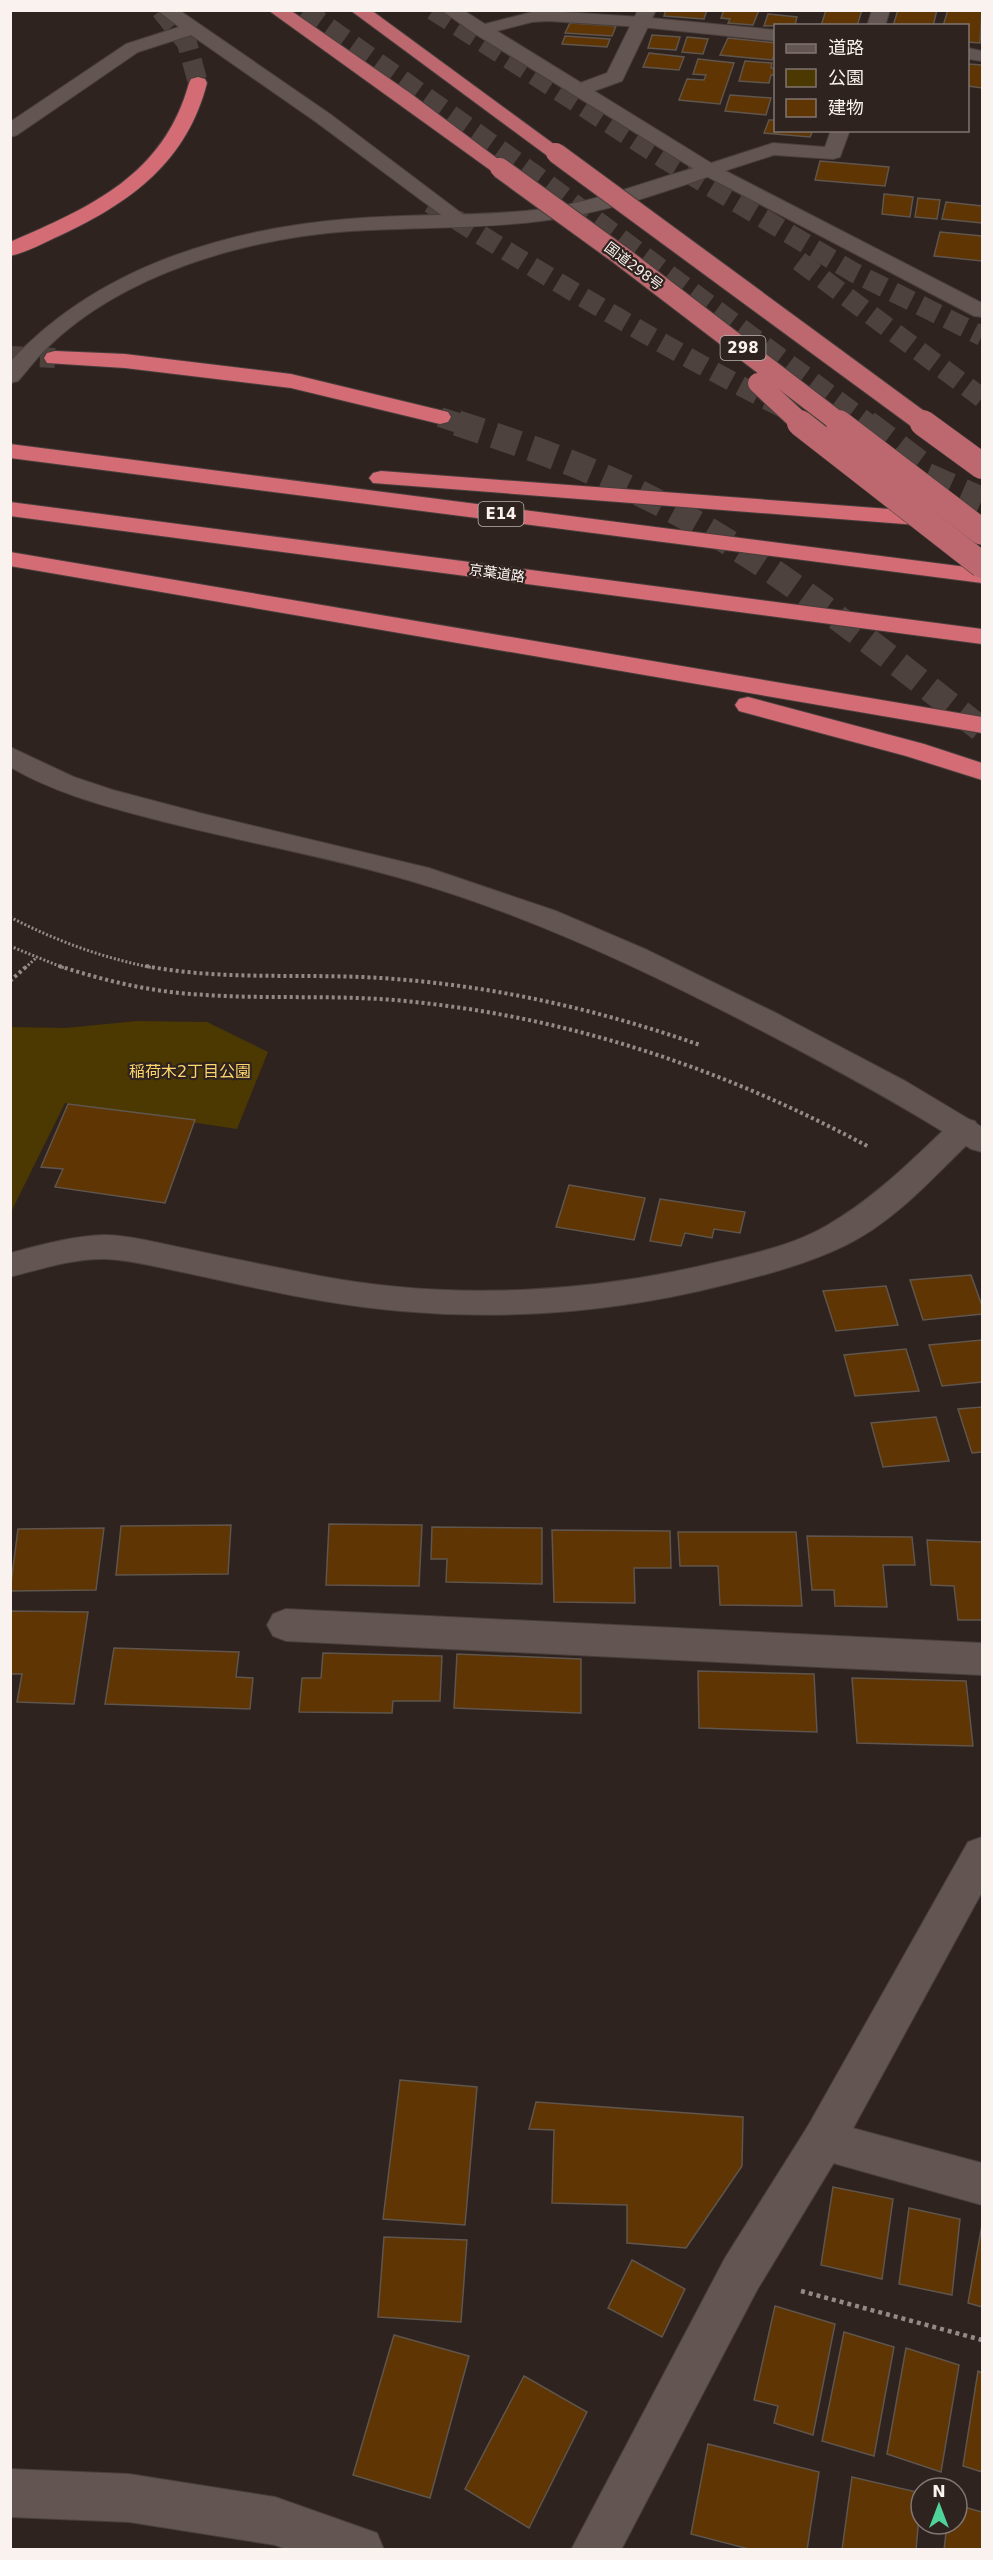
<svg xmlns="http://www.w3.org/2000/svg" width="993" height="2560" font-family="'DejaVu Sans','Noto Sans JP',sans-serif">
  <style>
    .green { fill: #4b3901 }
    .building { fill: #5e3503; stroke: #5f554c; stroke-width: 1.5 }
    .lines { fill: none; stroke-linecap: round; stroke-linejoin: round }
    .motorway-tunnel-far1 { stroke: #4d423e; stroke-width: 20; stroke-dasharray: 20 10; stroke-linecap: butt }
    .motorway-tunnel { stroke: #4d423e; stroke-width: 26; stroke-dasharray: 26 13; stroke-linecap: butt }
    .service-casing { stroke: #483f3c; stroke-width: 2 }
    .minor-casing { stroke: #483f3c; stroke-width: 2 }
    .tertiary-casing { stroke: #483f3c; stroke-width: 2 }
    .trunk-casing { stroke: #483f3c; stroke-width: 2 }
    .motorway-casing { stroke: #483f3c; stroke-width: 2 }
    .path-far2 { stroke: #948a87; stroke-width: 3; stroke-dasharray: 2 2; stroke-linecap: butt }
    .path-far1 { stroke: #948a87; stroke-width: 4; stroke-dasharray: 3 3; stroke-linecap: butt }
    .path { stroke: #948a87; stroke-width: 4.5; stroke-dasharray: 4 4; stroke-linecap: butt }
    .service { fill: #635551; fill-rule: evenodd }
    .minor { fill: #635551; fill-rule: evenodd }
    .tertiary { fill: #635551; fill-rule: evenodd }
    .trunk { fill: #bc686e; fill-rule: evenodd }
    .motorway { fill: #d36c75; fill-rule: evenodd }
    .trunk-bridge-far1-casing { stroke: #483f3c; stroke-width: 22; stroke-linecap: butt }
    .trunk-bridge-casing { stroke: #483f3c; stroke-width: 27; stroke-linecap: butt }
    .trunk-bridge-far1 { stroke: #bc686e; stroke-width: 20 }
    .trunk-bridge { stroke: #bc686e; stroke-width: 26 }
    .labels { text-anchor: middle; stroke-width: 4.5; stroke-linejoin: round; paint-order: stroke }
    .far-street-label { font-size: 14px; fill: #faf2ef; stroke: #2f231f }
    .shield { fill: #2f231f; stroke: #bdb4b1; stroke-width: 1.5 }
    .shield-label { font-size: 15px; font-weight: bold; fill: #faf2ef }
    .park-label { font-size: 16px; fill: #fed56b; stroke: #2f231f }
  </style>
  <rect width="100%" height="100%" fill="#2f231f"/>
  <path class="green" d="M137 1021 207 1022 268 1052 237 1129 65 1103 11 1212V1027L65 1028Z"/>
  <g class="building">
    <path d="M666 10H707L704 19 664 16Z"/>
    <path d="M724 10H759L753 25 728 23 730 19 721 18Z"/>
    <path d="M826 10H862L857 26H821Z"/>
    <path d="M898 10H937L933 26H893Z"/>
    <path d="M948 10H982L980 43 968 42V26H943Z"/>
    <path d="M768 14 797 17 795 25 764 26Z"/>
    <path d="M570 23 616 26 612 36 565 33Z"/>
    <path d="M652 35 680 37 676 50 648 48Z"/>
    <path d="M565 36 610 39 607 47 562 44Z"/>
    <path d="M687 37 708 39 703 54 682 52Z"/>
    <path d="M728 38 776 43V51L772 60 720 55Z"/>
    <path d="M649 53 684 57 679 70 643 67Z"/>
    <path d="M698 59 734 63 720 104 679 100 687 79 704 80 706 75 693 74Z"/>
    <path d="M745 61 772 63 771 68H776V75H771L769 83 739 81Z"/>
    <path d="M968 64 982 65V88L968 86Z"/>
    <path d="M730 95 771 98 766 115 725 111Z"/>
    <path d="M769 120H776V130H813L810 137 764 133Z"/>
    <path d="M820 161 889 167 885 186 815 180Z"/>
    <path d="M884 194 913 197 910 217 882 214Z"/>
    <path d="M918 198 940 200 937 219 915 217Z"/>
    <path d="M946 202 982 206V223L942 219Z"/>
    <path d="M940 232 982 236V261L934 256Z"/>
    <path d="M68 1104 195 1120 165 1203 55 1187 63 1169 41 1167Z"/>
    <path d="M569 1185 645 1198 634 1240 556 1227Z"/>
    <path d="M660 1199 745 1212 740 1233 714 1229 712 1238 685 1233 681 1246 650 1241Z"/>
    <path d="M971 1275 982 1306V1314L923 1320 910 1280Z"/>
    <path d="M886 1286 898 1325 836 1331 823 1291Z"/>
    <path d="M982 1340V1382L942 1386 929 1345Z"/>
    <path d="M906 1349 919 1391 855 1396 844 1355Z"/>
    <path d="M982 1407V1452L972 1453 958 1409Z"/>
    <path d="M936 1417 949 1461 883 1467 871 1423Z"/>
    <path d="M329 1524 422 1525 419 1586 326 1585Z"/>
    <path d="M231 1525 228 1574 116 1575 121 1526Z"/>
    <path d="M432 1527 542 1528V1584L446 1582 447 1559H431Z"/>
    <path d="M104 1528 96 1590 10 1591 18 1529Z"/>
    <path d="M552 1530 670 1531 671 1568H634L635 1603 554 1602Z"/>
    <path d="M678 1532H796L802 1606 720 1605 718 1566H680Z"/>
    <path d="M807 1536 912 1537 915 1565H883L887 1607 835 1606 834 1590H812Z"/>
    <path d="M927 1540 982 1542V1620H958L954 1586 931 1585Z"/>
    <path d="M10 1611 88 1612 74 1704 17 1702 22 1674H10Z"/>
    <path d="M114 1648 239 1652 236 1677 253 1678 250 1709 105 1704Z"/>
    <path d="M323 1653 442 1656 440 1701H393L392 1713 299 1712 302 1678H321Z"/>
    <path d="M457 1654 581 1659V1713L454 1708Z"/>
    <path d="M698 1671 814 1674 817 1732 699 1728Z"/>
    <path d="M852 1678 966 1681 973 1746 857 1743Z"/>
    <path d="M400 2080 477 2087 465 2225 383 2219Z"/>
    <path d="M536 2102 743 2117 742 2166 686 2248 627 2243V2205L552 2203 554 2130 529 2129Z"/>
    <path d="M833 2187 893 2199 882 2279 821 2265Z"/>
    <path d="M909 2208 960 2219 952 2295 899 2284Z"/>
    <path d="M982 2225V2307L968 2303Z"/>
    <path d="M384 2237 467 2240 461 2322 378 2317Z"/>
    <path d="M632 2260 685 2289 662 2337 608 2308Z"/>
    <path d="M775 2306 835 2324 813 2435 774 2423 778 2406 754 2400Z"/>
    <path d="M844 2332 894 2347 874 2456 822 2441Z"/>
    <path d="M394 2335 469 2356 430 2498 353 2475Z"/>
    <path d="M906 2348 959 2365 941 2472 887 2454Z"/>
    <path d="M978 2371 982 2373V2472L963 2466Z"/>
    <path d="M524 2376 587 2412 529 2528 465 2489Z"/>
    <path d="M708 2444 819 2472 807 2550H753L691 2534Z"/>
    <path d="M852 2477 921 2493 916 2550H842Z"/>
    <path d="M957 2505 982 2512V2550H944L947 2524H957Z"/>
  </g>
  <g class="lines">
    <g class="motorway-tunnel-far1">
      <path d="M161 10 187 43 198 83"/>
      <path d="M304 10 538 177 869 424"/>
      <path d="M433 10 666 160 853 272 982 336"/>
      <path d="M430 203C548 278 668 350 793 413"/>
      <path d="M799 261 982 398"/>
      <path d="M10 356 55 358"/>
      <path d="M440 417 461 424"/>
    </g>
    <g class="motorway-tunnel">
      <path d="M457 423C518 443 580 464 639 493 764 553 873 645 982 730"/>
      <path d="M867 423 921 464"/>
      <path d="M891 460 982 500"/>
    </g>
    <g class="service-casing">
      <g id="service">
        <path d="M638 10H656L622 81 586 94H572L570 90 572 86 607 73Z"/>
        <path d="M872 10H890L885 26H867Z"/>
        <path d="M831 130H850L840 157 833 159 774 155 709 176 702 174 699 170 702 166 773 143 825 147Z"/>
        <path d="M286 1609 982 1643V1675L286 1641 273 1636 267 1625 273 1614Z"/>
        <path d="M823 2120 982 2163V2205L808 2156 801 2141 808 2126Z"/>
        <path d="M10 2469 129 2474 275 2497 377 2533 384 2550H288L275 2545 129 2522 10 2517Z"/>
      </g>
    </g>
    <g class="minor-casing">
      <g id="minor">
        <path d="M157 10H179L330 114 473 222 470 226H456L316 122 191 35 138 52 17 135 10 137V122L126 44 179 27Z"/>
        <path d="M441 10H463L485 24 532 12 548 11 641 17 776 30V41L641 27 548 21 532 22 497 31 716 166 982 303V317L974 316 702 174 475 34Z"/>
        <path d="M968 48 982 51V61L968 59Z"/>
        <path d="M964 1118 975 1121 980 1129 975 1137C935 1175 896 1221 846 1245 807 1264 766 1275 724 1285 594 1318 456 1324 323 1301 275 1293 229 1282 182 1272 157 1267 131 1260 106 1259 74 1258 41 1269 10 1277V1253C41 1245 72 1236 104 1235 128 1235 154 1242 178 1247 225 1257 273 1267 320 1276 452 1301 592 1293 722 1261 757 1253 795 1244 826 1226 875 1198 913 1159 953 1121Z"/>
        <path d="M982 1837V1892L838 2156 757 2290 621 2550H571L725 2258 808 2126 968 1842Z"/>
      </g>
    </g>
    <g class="tertiary-casing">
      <g id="tertiary">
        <path d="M709 164 716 166 719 170 716 174C659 194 601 214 541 221 478 229 415 227 351 231 248 238 124 273 48 347 37 357 28 370 18 381L10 383V362C96 268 225 229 348 219 413 213 479 217 543 209 601 201 653 178 709 164Z"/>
        <path d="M10 747 74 777 113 790 200 813 429 868 556 911 645 949 776 1013 907 1082 982 1127V1152L971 1149C897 1102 821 1061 743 1021 636 966 527 915 411 881 323 855 231 840 142 816 97 804 51 791 10 767Z"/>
      </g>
    </g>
    <g class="trunk-casing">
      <g id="trunk">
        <path d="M268 10H290L410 93 510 168 507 172H493Z"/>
        <path d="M350 10H371L566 153 563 157H549Z"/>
      </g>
    </g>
    <g class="motorway-casing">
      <g id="motorway">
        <path d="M198 77 205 79 207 83C187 161 132 202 61 235 45 242 28 252 10 256V242C91 207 164 175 189 83L191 79Z"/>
        <path d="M55 351 125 354 291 374 448 412 451 417 448 422 440 424 291 388 125 368 47 363 44 358 47 353Z"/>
        <path d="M10 444 982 569V583L10 458Z"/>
        <path d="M381 471 943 513 951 515 955 520 951 525 943 527 373 483 369 478 373 473Z"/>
        <path d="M10 502 982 629V644L10 516Z"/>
        <path d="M10 552 982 717V733L10 566Z"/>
        <path d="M748 697 924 744 982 763V780L906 756 739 711 735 705 739 699Z"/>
      </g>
    </g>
    <g class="path-far2">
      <path d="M10 917C56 941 103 958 154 968"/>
      <path d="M10 946 64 968"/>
      <path d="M25 968 36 958"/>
    </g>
    <g class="path-far1">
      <path d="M59 966C103 980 147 991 192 994 263 1000 334 994 405 1001 570 1017 724 1069 869 1147"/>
      <path d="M146 966C223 981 303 973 381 978 490 985 597 1009 700 1045"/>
      <path d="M10 981 27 966"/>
    </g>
    <path class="path" d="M801 2291 982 2340"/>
    <use href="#service" class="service"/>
    <use href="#minor" class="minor"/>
    <use href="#tertiary" class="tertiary"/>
    <use href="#trunk" class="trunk"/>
    <use href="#motorway" class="motorway"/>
    <g class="trunk-bridge-far1-casing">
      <g id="trunk-bridge-far1">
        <path d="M556 153 925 424"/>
        <path d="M500 168 620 255 841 424"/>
        <path d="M758 383 802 424"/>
      </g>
    </g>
    <g class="trunk-bridge-casing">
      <g id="trunk-bridge">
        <path d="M800 423 982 565"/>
        <path d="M839 423 982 532"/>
        <path d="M923 423 982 466"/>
      </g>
    </g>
    <use href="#trunk-bridge-far1" class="trunk-bridge-far1"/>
    <use href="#trunk-bridge" class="trunk-bridge"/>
  </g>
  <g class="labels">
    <g class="far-street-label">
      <text transform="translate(634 266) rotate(37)" y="5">国道298号</text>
      <text transform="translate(497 573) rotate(8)" y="5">京葉道路</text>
    </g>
    <g class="shield">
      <rect x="720.5" y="336" width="45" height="24" rx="4.5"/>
      <rect x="478.5" y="502" width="45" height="24" rx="4.5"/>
    </g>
    <g class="shield-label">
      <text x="743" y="353">298</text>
      <text x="501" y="519">E14</text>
    </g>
    <g class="park-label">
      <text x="190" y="1077">稲荷木2丁目公園</text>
    </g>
  </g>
  <rect width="993" height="2560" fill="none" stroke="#faf2ef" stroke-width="24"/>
  <rect x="774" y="24" width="195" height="108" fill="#2f231f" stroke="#807672" stroke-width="1.5"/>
  <rect x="786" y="44" width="30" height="9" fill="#635551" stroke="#807672" stroke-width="1.5"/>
  <text x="828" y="54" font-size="18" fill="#faf2ef">道路</text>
  <rect x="786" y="69" width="30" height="18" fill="#4b3901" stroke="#807672" stroke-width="1.5"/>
  <text x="828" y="84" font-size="18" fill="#faf2ef">公園</text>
  <rect x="786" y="99" width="30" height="18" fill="#5e3503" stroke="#807672" stroke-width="1.5"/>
  <text x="828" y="114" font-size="18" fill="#faf2ef">建物</text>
  <g transform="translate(939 2506)"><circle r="28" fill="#2f231f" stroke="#807672" stroke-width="1.5"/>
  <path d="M0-4.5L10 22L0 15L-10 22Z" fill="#4fd399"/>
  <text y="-9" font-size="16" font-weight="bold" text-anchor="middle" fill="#faf2ef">N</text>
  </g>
</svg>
